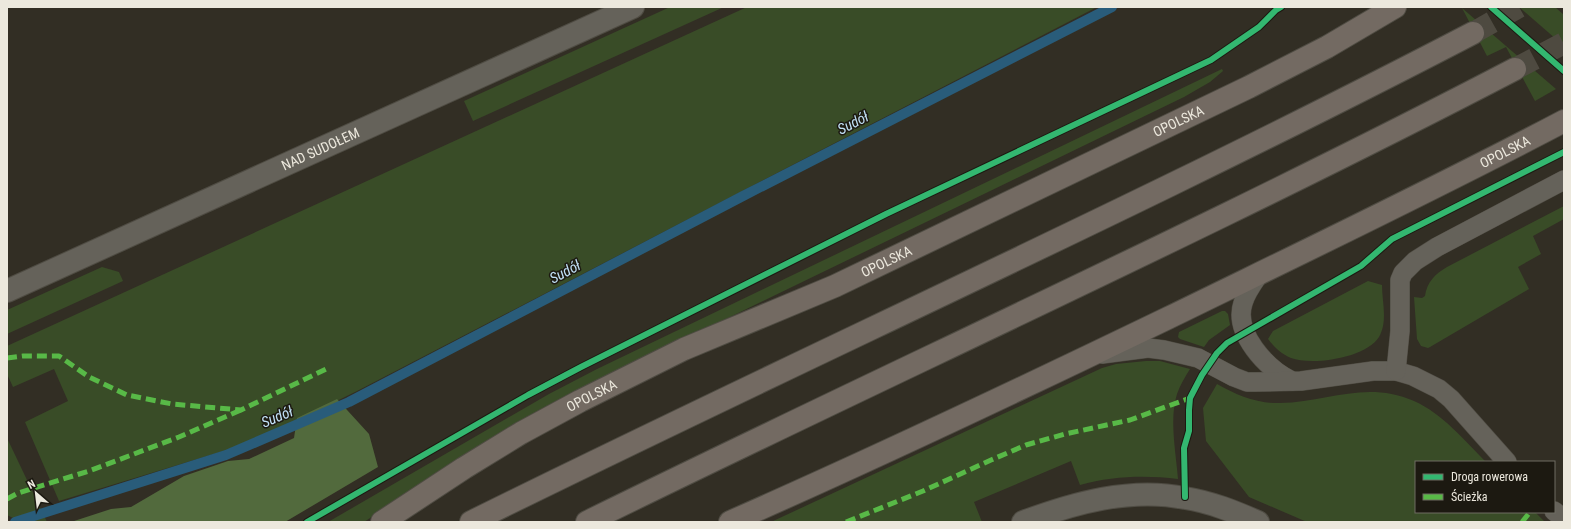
<svg xmlns="http://www.w3.org/2000/svg" width="1571" height="529" font-family="'Roboto Condensed',sans-serif">
  <style>
    .green { fill: #394c27 }
    .forest { fill: #526a3d }
    .lines { fill: none; stroke-linecap: round; stroke-linejoin: round }
    .stream { stroke: #295c7a; stroke-width: 10 }
    .primary-tunnel { stroke: #4e4a40; stroke-width: 22; stroke-dasharray: 22 11; stroke-linecap: butt }
    .service-casing { stroke: #4f4c43; stroke-width: 20 }
    .minor-casing { stroke: #4f4c43; stroke-width: 24 }
    .primary-casing { stroke: #4f4c43; stroke-width: 24 }
    .service { stroke: #65625a; stroke-width: 19 }
    .minor { stroke: #65625a; stroke-width: 22 }
    .primary { stroke: #736a62; stroke-width: 22 }
    .quiet { stroke: #58b947; stroke-width: 5; stroke-dasharray: 10 5; stroke-linecap: butt }
    .cycleway-casing { stroke: #1c1911; stroke-width: 8 }
    .cycleway { stroke: #33b770; stroke-width: 6 }
    .labels { text-anchor: middle; stroke-width: 3; stroke-linejoin: round; paint-order: stroke }
    .street-label { font-size: 14px; fill: #ece8dd; stroke: #1c1911 }
    .water-label { font-size: 15px; font-style: italic; fill: #c1e0f5; stroke: #1c1911 }
  </style>
  <rect width="100%" height="100%" fill="#322e24"/>
  <g class="green">
    <path d="M670 7H724L473 121 464 101Z"/>
    <path d="M747 7H1097L357 391 290 424 227 450 59 501 25 422 68 401 54 369 13 387 7 374V346Z"/>
    <path d="M1519 7H1555L1564 15V46Z"/>
    <path d="M1462 8 1556 89 1535 101 1506 47 1487 56Z"/>
    <path d="M1222 69 1223 71 1210 82 1184 97 629 366 425 482 364 522H328L549 394 597 369Z"/>
    <path d="M1564 206V219L1533 236 1541 254 1518 267 1529 289 1430 347 1428 348 1421 346 1417 339 1414 297 1422 298 1425 296C1427 282 1435 274 1447 267Z"/>
    <path d="M102 267 119 272 123 281 7 334V310Z"/>
    <path d="M1368 281 1382 285C1382 302 1388 321 1379 337 1366 358 1312 366 1291 358 1281 354 1274 347 1268 339L1273 331Z"/>
    <path d="M1222 311H1225L1228 314 1230 325 1209 340 1204 347 1180 339 1178 337 1179 332Z"/>
    <path d="M1146 361H1160L1190 369C1185 377 1180 385 1177 394 1169 419 1176 453 1178 479 1146 475 1112 476 1080 485L1071 461 974 502 982 522H771L1102 368 1116 364Z"/>
    <path d="M1217 384C1236 395 1258 404 1280 403 1328 402 1366 380 1414 401 1443 414 1464 440 1486 462H1416V512H1535L1545 522H1307L1249 497 1206 441 1203 408Z"/>
    <path d="M7 438 47 522H21L7 515Z"/>
  </g>
  <path class="forest" d="M337 399 369 434 378 467 285 522H71L111 509 131 507 184 476 228 461 249 459 294 438 297 418Z"/>
  <g class="lines">
    <path class="stream" d="M15 522 226 455 349 402 743 196 1112 7"/>
    <g class="primary-tunnel">
      <path d="M1473 33 1519 7"/>
      <path d="M1515 69 1564 43"/>
    </g>
    <g class="service-casing">
      <g id="service">
        <path d="M1260 273C1253 283 1246 292 1243 303 1233 333 1267 369 1292 381"/>
        <path d="M1102 354 1148 348 1164 350 1198 358 1234 377 1247 382H1255L1301 381 1373 371H1396L1413 376 1439 389 1451 399 1507 462"/>
        <path d="M1396 371 1400 331V280L1403 273 1415 261 1437 247 1564 180"/>
        <path d="M1554 511 1564 519"/>
      </g>
    </g>
    <g class="minor-casing">
      <g id="minor">
        <path id="s1" d="M7 291 633 7"/>
        <path d="M1023 522C1074 503 1130 487 1185 498 1211 502 1235 512 1258 522"/>
      </g>
    </g>
    <g class="primary-casing">
      <g id="primary">
        <path id="s2" d="M382 522 464 468 521 433 580 401 684 349 835 286 1249 87 1327 47 1395 7"/>
        <path d="M471 522C804 357 1143 205 1473 33"/>
        <path d="M587 522C896 370 1210 228 1515 69"/>
        <path id="s3" d="M730 522C878 457 1023 388 1168 318 1301 253 1433 190 1564 121"/>
      </g>
    </g>
    <use href="#service" class="service"/>
    <use href="#minor" class="minor"/>
    <use href="#primary" class="primary"/>
    <g class="quiet">
      <path d="M7 358 23 356H59L89 377 127 395 172 404 241 410 326 369"/>
      <path d="M7 499 18 493 89 471 179 437 241 410"/>
      <path d="M846 522 923 491 991 460 1026 445 1065 434 1130 420 1190 398"/>
      <path d="M1522 522 1530 512"/>
    </g>
    <g class="cycleway-casing">
      <g id="cycleway">
        <path d="M1491 7 1564 71"/>
        <path d="M1185 497 1184 448 1189 431V410L1190 398 1202 375 1217 353 1227 343 1361 266 1392 239 1564 152"/>
        <path d="M307 522 528 395 581 367 886 214 1211 60 1259 27 1276 10 1281 7"/>
      </g>
    </g>
    <use href="#cycleway" class="cycleway"/>
  </g>
  <g class="labels">
    <g class="street-label">
      <text dy="5" stroke="none"><textPath href="#s2" startOffset="893">OPOLSKA</textPath></text>
      <text dy="5" stroke="none"><textPath href="#s1" startOffset="344">NAD SUDOŁEM</textPath></text>
      <text dy="5" stroke="none"><textPath href="#s3" startOffset="859">OPOLSKA</textPath></text>
      <text dy="5" stroke="none"><textPath href="#s2" startOffset="569">OPOLSKA</textPath></text>
      <text dy="5" stroke="none"><textPath href="#s2" startOffset="245">OPOLSKA</textPath></text>
    </g>
    <g class="water-label">
      <text transform="translate(853 123) rotate(-27)" y="5">Sudół</text>
      <text transform="translate(565 272) rotate(-28)" y="5">Sudół</text>
      <text transform="translate(277 417) rotate(-23)" y="5">Sudół</text>
    </g>
  </g>
  <rect width="1571" height="529" fill="none" stroke="#ece8dd" stroke-width="16"/>
  <rect x="1415" y="461" width="140" height="52" fill="#1c1911" stroke="#6f6c63"/>
  <rect x="1423" y="474" width="20" height="6" fill="#33b770" stroke="#6f6c63"/>
  <text x="1451" y="481" font-size="12" fill="#ece8dd">Droga rowerowa</text>
  <rect x="1423" y="494" width="20" height="6" fill="#58b947" stroke="#6f6c63"/>
  <text x="1451" y="501" font-size="12" fill="#ece8dd">Ścieżka</text>
  <g transform="translate(36 493) rotate(332)" stroke="#1c1911" stroke-width="3" paint-order="stroke">
  <path d="M0-3L7 15L0 10L-7 15Z" fill="#ece8dd"/>
  <text y="-6" font-size="11" font-weight="bold" text-anchor="middle" fill="#ece8dd">N</text>
  </g>
</svg>
